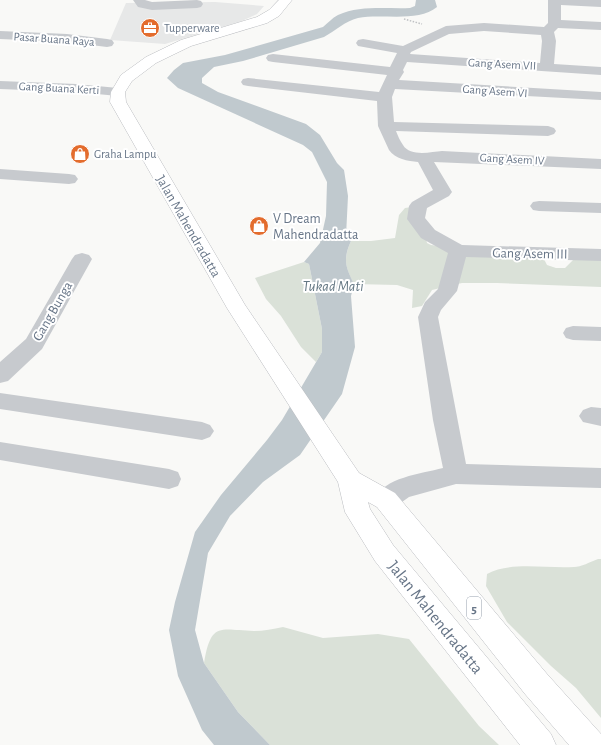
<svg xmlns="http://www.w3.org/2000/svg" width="601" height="745" font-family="'Alegreya Sans',sans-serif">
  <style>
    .built { fill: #e7e8e8 }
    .green { fill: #dae1d8 }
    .water { fill: #c0c9ce }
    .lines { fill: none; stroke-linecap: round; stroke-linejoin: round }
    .highway-casing { stroke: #babcc0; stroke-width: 1 }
    .path { stroke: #bfc1c4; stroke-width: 1.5; stroke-dasharray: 1.5 1.5; stroke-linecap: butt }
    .minor { fill: #c7cace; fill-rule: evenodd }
    .highway { fill: #fff; fill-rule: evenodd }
    .labels { text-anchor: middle; stroke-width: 4; stroke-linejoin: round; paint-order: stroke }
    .far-poi-label { font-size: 12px; fill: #687688; stroke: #fff; text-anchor: start }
    .far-street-label { font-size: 12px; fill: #687688; stroke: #fff }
    .shield { fill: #fff; stroke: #959fac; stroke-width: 1 }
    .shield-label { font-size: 13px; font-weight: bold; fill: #687688 }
    .poi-label { font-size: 14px; fill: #687688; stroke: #fff; text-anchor: start }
    .street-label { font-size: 14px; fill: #687688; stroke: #fff }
    .water-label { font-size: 15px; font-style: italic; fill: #647783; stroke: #fff }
    .near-street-label { font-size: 17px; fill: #687688; stroke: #fff }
  </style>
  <rect width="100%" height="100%" fill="#f9f9f7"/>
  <path class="built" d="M215 2 264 6 257 14 242 21 165 44 110 40 126 3Z"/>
  <g class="green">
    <path d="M418 206 424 227 427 243 431 245 544 259 547 265 556 268H565L575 258 601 259V287L497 283H462L432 290 422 306 412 308 413 290 397 285 354 284C345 267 343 259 351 241H371L395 238 399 215 405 208Z"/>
    <path d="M304 262 309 264 322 329V352L316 362 301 347 281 316 266 299 255 278Z"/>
    <path d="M598 559H601V718L576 688 551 666 507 622 486 586 487 574C511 561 547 569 574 567 581 567 590 562 598 559Z"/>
    <path d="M283 627 323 638 378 634 409 639 479 726 499 745H270L238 712 204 663C211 621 220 630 254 631 264 631 273 629 283 627Z"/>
  </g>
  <path class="water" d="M416 0H435L437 7C418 23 381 13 358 18 345 21 335 31 324 37L243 61 214 67 202 78V83L218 92 306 124 320 135 337 163 344 170 348 196 346 236 351 241C343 259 345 266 354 284L351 296 355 347 342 394 300 455 263 482 230 516 208 553 195 630 204 663 238 712 270 745H214L202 730 178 676 169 630 175 602 195 532 221 495 267 440 282 420 322 352V329L309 264 304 262 320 243 326 216 327 182 312 152 303 145 178 88 167 78 174 70 183 63 225 55 323 27C328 23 332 18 338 15 360 5 386 9 410 8L415 6Z"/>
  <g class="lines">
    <g class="highway-casing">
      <path id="highway" d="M279 0H292L279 16 267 23 191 46 156 63 132 81 125 92 126 102 245 305 359 473 395 493 547 674 601 734V745H569L525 694 377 507 368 502 370 509 393 545 551 734 556 745H520L375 561 345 512 338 482 227 308 110 102 111 92 121 75 146 57 181 40 257 17 269 10Z"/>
    </g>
    <path class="path" d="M404 19 422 24"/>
    <g class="minor">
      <path d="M133 0H145L152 2 197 0 201 1 203 4 201 7 197 8 152 10 138 7Z"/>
      <path d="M548 0H601V7L561 5V20L601 22V30L558 28 554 32 556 41 554 64 601 67V75L407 62 403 70 404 72 399 80 601 92V100L395 89 392 97 394 122 548 126 554 128 556 131 554 134 548 136 396 131C398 136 400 141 403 145 410 157 431 152 442 151L601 159V169L434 162 452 192 449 196 427 208 425 218 435 230 462 245 601 249V261L466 257 457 291 441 310 438 317 466 464 601 468V488L456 484 409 497 395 507 386 510 377 507 373 500C385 477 420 474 443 468L433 420 418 317 425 302 438 289 448 253 421 238 407 219 409 206 412 202 433 190 418 162C408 161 395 159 389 150L378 126 377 101 248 86 243 85 241 82 243 79 248 78 379 92 387 75 273 62 268 61 266 58 268 55 273 54 390 67 397 53 358 46 356 43 358 40 363 39 403 46 446 26 484 23 544 27 548 23ZM484 31 541 35 542 41 540 63 410 54 411 52 449 34Z"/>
      <path d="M0 31 67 34 107 39 112 40 114 43 112 46 107 47 67 42 0 39Z"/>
      <path d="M0 81 76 84 118 88 123 89 125 92 123 95 118 96 76 92 0 89Z"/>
      <path d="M0 169 69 174 75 175 78 179 75 183 69 184 0 179Z"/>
      <path d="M539 201 601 203V213L539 211 533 210 530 206 533 202Z"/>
      <path d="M82 253 89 255 92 259 42 349 8 381 0 383V362L26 339 72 259 75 255Z"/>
      <path d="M573 326 601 327V341L573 340 566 338 563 333 566 328Z"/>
      <path d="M0 393 202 422 210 425 214 431 210 437 202 440 0 409Z"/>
      <path d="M591 407 601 408V426L583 422 579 416 583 410Z"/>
      <path d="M0 442 169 469 178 472 181 479 178 486 169 489 0 460Z"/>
    </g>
    <use href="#highway" class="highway"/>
  </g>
  <defs>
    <g id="office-disc" transform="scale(1)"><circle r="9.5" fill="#e36c2d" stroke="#fff"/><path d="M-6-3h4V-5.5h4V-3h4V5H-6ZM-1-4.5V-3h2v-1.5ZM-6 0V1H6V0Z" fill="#fff"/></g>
    <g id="shop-disc" transform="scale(1)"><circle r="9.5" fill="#e36c2d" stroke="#fff"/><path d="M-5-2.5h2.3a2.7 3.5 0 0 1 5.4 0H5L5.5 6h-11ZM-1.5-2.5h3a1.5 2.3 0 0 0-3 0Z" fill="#fff"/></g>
  </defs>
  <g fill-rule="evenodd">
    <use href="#office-disc" x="150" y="28"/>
    <use href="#shop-disc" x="80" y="154"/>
    <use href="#shop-disc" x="259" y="226"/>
  </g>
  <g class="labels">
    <g class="far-poi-label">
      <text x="164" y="32">Tupperware</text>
      <text x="94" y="158">Graha Lampu</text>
    </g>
    <g class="far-street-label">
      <text transform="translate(54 39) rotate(4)" y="4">Pasar Buana Raya</text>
      <text transform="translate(502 64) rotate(3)" y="4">Gang Asem VII</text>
      <text transform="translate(59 88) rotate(3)" y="4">Gang Buana Kerti</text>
      <text transform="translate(495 91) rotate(4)" y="4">Gang Asem VI</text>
      <text transform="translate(512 159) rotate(3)" y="4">Gang Asem IV</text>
    </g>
    <rect class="shield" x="467" y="597" width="14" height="22" rx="3"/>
    <g class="shield-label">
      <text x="474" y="613">5</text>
    </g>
    <g class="poi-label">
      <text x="273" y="223">V Dream<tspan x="273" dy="16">Mahendradatta</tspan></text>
    </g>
    <g class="street-label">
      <text transform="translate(189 226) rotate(60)" y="5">Jalan Mahendradatta</text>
      <text transform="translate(530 253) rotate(1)" y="5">Gang Asem III</text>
      <text transform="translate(52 311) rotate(-60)" y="5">Gang Bunga</text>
    </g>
    <g class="water-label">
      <text x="333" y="291">Tukad Mati</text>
    </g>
    <g class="near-street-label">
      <text transform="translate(436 617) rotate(51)" y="6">Jalan Mahendradatta</text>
    </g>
  </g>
</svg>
